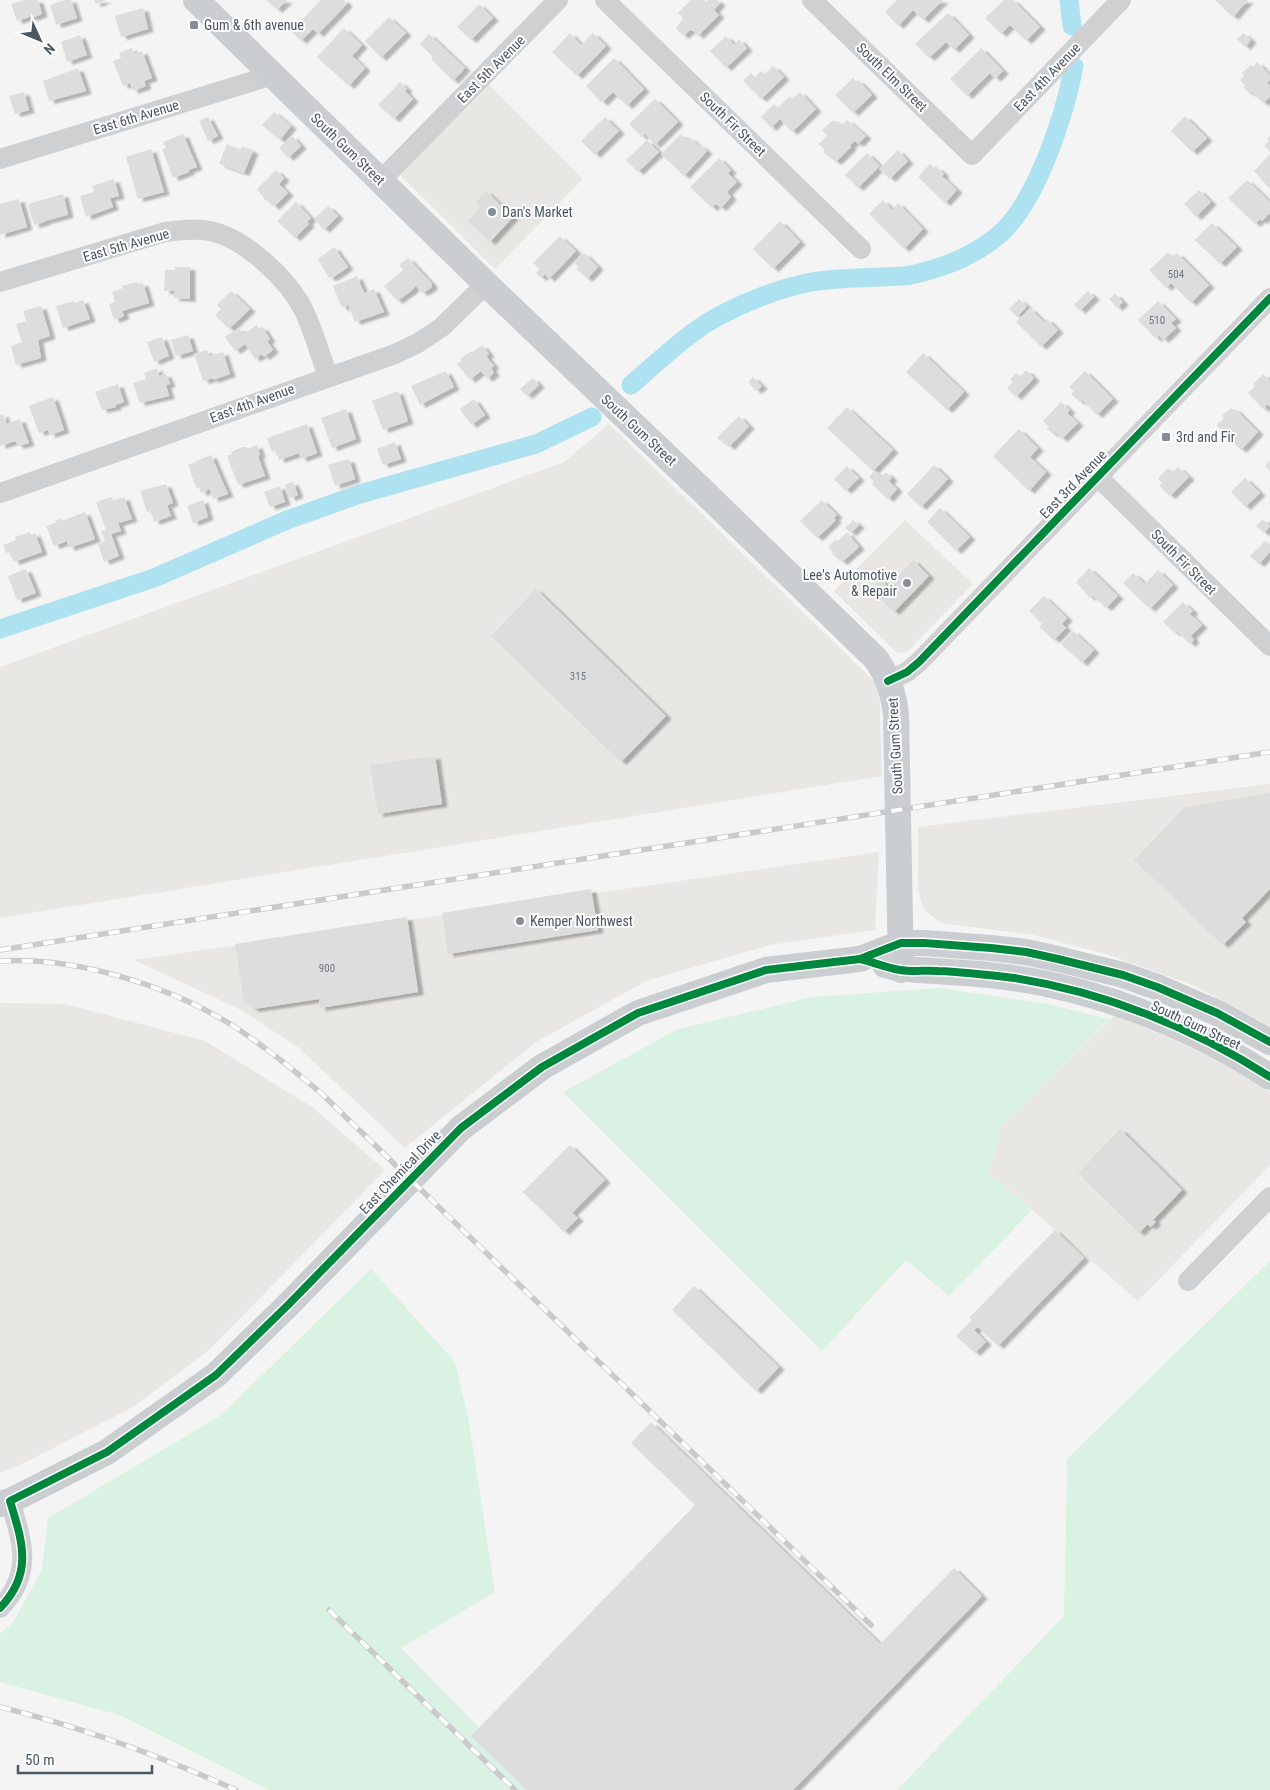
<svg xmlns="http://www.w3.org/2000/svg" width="1270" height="1790" font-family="'Roboto Condensed',sans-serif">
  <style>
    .commercial { fill: #e8e7e3 }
    .green { fill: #d9f2e3 }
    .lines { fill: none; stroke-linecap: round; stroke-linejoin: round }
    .canal { stroke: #aee2f0; stroke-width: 19 }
    .building { fill: #ddddde; filter: url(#shadow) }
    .minor { stroke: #ced0d2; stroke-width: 20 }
    .major { stroke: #caced1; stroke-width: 26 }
    .rail-casing { stroke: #c9cacc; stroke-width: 5.5 }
    .rail { stroke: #fff; stroke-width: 4; stroke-dasharray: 11; stroke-linecap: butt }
    .cycleway-casing { stroke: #fff; stroke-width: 11 }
    .cycleway { stroke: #00873e; stroke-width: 8 }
    .poi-dot { fill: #868d94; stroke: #fff; stroke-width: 2 }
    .labels { text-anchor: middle; stroke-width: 4; stroke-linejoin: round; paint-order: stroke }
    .number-label { font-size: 11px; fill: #707881 }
    .poi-label { font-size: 14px; fill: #4a5661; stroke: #fff; text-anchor: start }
    .street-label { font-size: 14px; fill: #4a5661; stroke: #fff }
  </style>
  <defs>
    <filter id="shadow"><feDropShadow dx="5.5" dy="3" stdDeviation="1" flood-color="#0004"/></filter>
  </defs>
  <rect width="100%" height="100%" fill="#f4f4f4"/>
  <g class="commercial">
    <path d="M487 83 583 179 495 269 399 174Z"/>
    <path d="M609 424 879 686 882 776 0 918V667L564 462Z"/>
    <path d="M905 520 973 584 909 650 904 653 896 652 834 591Z"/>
    <path d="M1270 784V1027L1195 986 1106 954 1034 935 941 923 924 910 918 890V827Z"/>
    <path d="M879 852 875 930 770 945 646 981 536 1042 405 1148 299 1048 241 1010 134 960Z"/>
    <path d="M0 1003 65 1004 205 1041 312 1107 385 1170 209 1350 133 1407 24 1463 0 1473Z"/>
    <path d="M1115 1015 1177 1041 1231 1067 1270 1092V1165L1138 1301 989 1173 1001 1127Z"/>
  </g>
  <g class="green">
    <path d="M940 988 1048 1004 1110 1019 1001 1127 989 1173 1032 1210 949 1296 906 1260 822 1351 563 1092 678 1029 812 997Z"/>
    <path d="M1270 1261V1790H897L1064 1616 1067 1459Z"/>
    <path d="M371 1269 455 1362 469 1422 495 1592 401 1648 541 1790H269L122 1716 0 1682V1634L14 1621 42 1569 48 1518 220 1416Z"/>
  </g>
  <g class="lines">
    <g class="canal">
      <path d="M1069 0 1072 26"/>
      <path d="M631 385C658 362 686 334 717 317 745 302 775 290 806 283 830 278 857 278 881 277 891 276 902 277 911 275 943 268 976 255 1000 234 1037 201 1065 114 1074 66"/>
      <path d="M0 629 154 578 287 520 360 494 536 444 592 417"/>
    </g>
  </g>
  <g class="building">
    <path d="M24 0H38L42 14 32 18V16L17 21 11 4Z"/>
    <path d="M65 0H71L77 18 56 25 50 5Z"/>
    <path d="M94 0H106L96 4Z"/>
    <path d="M266 0H287L277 10Z"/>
    <path d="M321 0H344L347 4 318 34 313 29 301 41 291 31Z"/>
    <path d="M691 0H704L706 2 709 0H717L720 3 714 10 719 15 698 36 692 30 691 31 690 30 683 36 676 28 683 18 678 13Z"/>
    <path d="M897 0H943L923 20 913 10 898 26 885 12Z"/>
    <path d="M1004 0H1013L1040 27 1026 41 1010 25 1001 34 985 18Z"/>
    <path d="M1215 0H1248L1233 17Z"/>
    <path d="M479 4 493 18 471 40 457 27Z"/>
    <path d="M143 8 148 29 121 37 115 16Z"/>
    <path d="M948 13 969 35 954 50 946 42 929 58 915 44Z"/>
    <path d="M389 17 406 33 381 58 365 41Z"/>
    <path d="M344 28 362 45 352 56 365 68 349 86 317 57Z"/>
    <path d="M570 33 581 45 593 33 606 46 577 76 552 52Z"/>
    <path d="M1243 33 1251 40 1245 47 1237 39Z"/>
    <path d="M429 34 465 68 453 81 431 59 433 57 420 44Z"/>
    <path d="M80 35 87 55 67 62 61 42Z"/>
    <path d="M726 36 734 45 739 39 747 48 726 68 710 51Z"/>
    <path d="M132 48 134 54 142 51 152 78 144 81 146 86 133 91 130 83 123 86 113 61 121 58 119 53Z"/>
    <path d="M981 48 1003 71 995 79 990 73 967 96 950 79Z"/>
    <path d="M614 58 644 89 627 106 613 92 602 103 586 86Z"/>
    <path d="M1257 62 1270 75V80L1267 83 1268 85 1270 84V97L1263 103 1251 91 1249 93 1243 87 1245 85 1240 80 1244 76 1242 73 1251 65 1253 67Z"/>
    <path d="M773 66 784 77 761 99 743 81 751 73 755 77 761 71 765 74Z"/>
    <path d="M78 68 86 91 49 101 43 81Z"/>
    <path d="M853 78 856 82 858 80 872 95 853 113 835 95Z"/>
    <path d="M400 82 407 89 405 91 413 99 394 119 378 105Z"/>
    <path d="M24 92 29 110 15 114 9 96Z"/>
    <path d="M800 92 816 109 792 132 780 119 771 128 761 117 774 104 778 108 790 96 792 99Z"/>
    <path d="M655 99 678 122 655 145 645 134 642 137 629 124Z"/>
    <path d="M274 112 291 126 280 140 262 125Z"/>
    <path d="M1185 116 1207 138 1192 152 1171 131Z"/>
    <path d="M208 117 218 136 208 141 199 121Z"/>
    <path d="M605 117 619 131 595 155 581 141Z"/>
    <path d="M833 120 836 122 838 121 842 125 847 120 866 136 858 144 855 141 850 145 851 147 836 162 823 152 825 150 819 144 827 136 822 130Z"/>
    <path d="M183 134 197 167 188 170 189 172 173 178 162 149 166 148 163 142Z"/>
    <path d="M681 134 687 140 689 137 699 146 700 145 707 151 684 176 661 154Z"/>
    <path d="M292 136 301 146 288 158 279 148Z"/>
    <path d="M1270 136V152L1264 146 1269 141 1267 139Z"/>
    <path d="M647 140 659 152 638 172 626 160Z"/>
    <path d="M227 144 240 150 242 146 253 151 244 173 219 164Z"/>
    <path d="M151 149 164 192 138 199 126 157Z"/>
    <path d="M898 150 908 161 890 179 879 169Z"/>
    <path d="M867 153 880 166 858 188 845 175Z"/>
    <path d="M1270 154V189L1254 171Z"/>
    <path d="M719 158 731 170 728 173 737 182 727 192 731 197 721 208 716 204 712 208 690 187Z"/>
    <path d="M930 164 935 169 937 167 944 174 942 176 957 190 945 203 918 177Z"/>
    <path d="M276 170 284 178 279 184 288 193 274 207 267 200 266 201 257 189Z"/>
    <path d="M114 179 119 196 110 198 113 207 86 217 80 196 94 192 92 186Z"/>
    <path d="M1247 180 1270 202V213L1262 221 1260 219 1255 224 1228 198Z"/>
    <path d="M1199 190 1211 202 1196 217 1184 204Z"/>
    <path d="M486 191 513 217 490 242 468 221 481 207 476 202Z"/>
    <path d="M63 194 68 214 67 215 45 221V222L34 225 28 204Z"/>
    <path d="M19 199 27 227 0 235V204Z"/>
    <path d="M883 200 892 210 898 203 923 229 904 249 869 214Z"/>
    <path d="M296 202 311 218 307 222 309 224 295 238 277 221Z"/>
    <path d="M328 206 338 216 324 230 314 219Z"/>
    <path d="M780 221 800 242 773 269 753 249Z"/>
    <path d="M1212 223 1237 247 1220 264 1195 240Z"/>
    <path d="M560 236 576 251 549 279 545 274 541 278 536 273 540 269 533 263Z"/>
    <path d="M334 247 348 267 332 278 331 277 329 278 318 259Z"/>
    <path d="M1168 252 1173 257 1177 253 1209 285 1191 303 1171 283 1166 288 1149 270Z"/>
    <path d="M584 253 598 267 587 279 576 268 578 267 574 263Z"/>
    <path d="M408 258 432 284 431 288 422 293 416 286 411 291 397 301 384 286 403 270 399 265Z"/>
    <path d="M175 267H190V299L174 298V291H164L165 270H175Z"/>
    <path d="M357 276 364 293 374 289 384 312 355 322 348 305 342 308 333 286Z"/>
    <path d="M137 282 138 284 143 283 149 303 122 311 124 316 114 320 109 304 115 302 112 292 123 288 122 286Z"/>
    <path d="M231 291 250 309 229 329 215 315 221 309 217 305Z"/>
    <path d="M1088 291 1094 297 1080 311 1074 305Z"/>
    <path d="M1115 294 1123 302 1117 308 1109 299Z"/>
    <path d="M1019 299 1027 306 1017 317 1009 309Z"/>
    <path d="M83 300 90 319 63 328 56 306 74 301V303Z"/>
    <path d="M1158 301 1176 319 1171 323 1176 328 1163 340 1159 335 1156 339 1138 320Z"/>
    <path d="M41 306 50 336 38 340 41 358 16 365 11 346 22 342 16 324 26 321 23 311Z"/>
    <path d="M1030 308 1044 322 1047 319 1058 330 1041 347 1016 322Z"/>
    <path d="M257 325 259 328 262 327 270 339 267 341 273 350 264 357 262 354 255 359 245 344 235 351 225 337 239 328 243 334Z"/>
    <path d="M188 335 193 351 176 356 171 340Z"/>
    <path d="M162 337 169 356 154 362 147 342Z"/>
    <path d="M482 345 489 354 486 356 494 366 491 368 494 373 487 379 481 371 470 380 457 364 461 361 460 359 471 351 472 353Z"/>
    <path d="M207 350 209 356 223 352 230 374 213 380V378L203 381 194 354Z"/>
    <path d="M923 353 964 392 947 410 906 372Z"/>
    <path d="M157 368 159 376 166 374 170 384 166 385 169 396 140 403 133 383 146 379 144 373Z"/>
    <path d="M1026 370 1034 378 1016 397 1007 388 1013 382 1010 379 1016 373 1020 376Z"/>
    <path d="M446 371 454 387 420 405 411 386Z"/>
    <path d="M1085 371 1113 399 1097 415 1082 400 1080 402 1071 394 1074 391 1069 387Z"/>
    <path d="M1263 374 1270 381V407L1268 404 1263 409 1248 393 1255 386 1253 384Z"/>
    <path d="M753 377 762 386 756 391 748 382Z"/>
    <path d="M533 378 539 385 527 396 520 389Z"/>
    <path d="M118 384 124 402 115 405 116 407 102 410 95 392Z"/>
    <path d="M398 391 408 421 383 430 372 401Z"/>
    <path d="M53 397 64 430 50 435 48 430 39 433 29 406Z"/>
    <path d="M474 399 485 415 471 425 460 409Z"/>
    <path d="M1061 402 1070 410 1067 413 1078 423 1062 439 1055 432 1053 434 1047 429 1049 427 1043 421Z"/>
    <path d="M847 407 893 450 873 471 827 428Z"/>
    <path d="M1231 408 1233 410 1235 409 1258 432 1241 450 1216 425 1224 418 1222 416Z"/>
    <path d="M346 409 356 439 332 448 321 418Z"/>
    <path d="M3 414 6 424 20 419 29 443 18 446 16 442H12L0 446V415Z"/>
    <path d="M739 416 749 426 729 447 722 440 720 441 717 438Z"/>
    <path d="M307 424 317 453 301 459 299 453 279 460 276 450 272 452 267 438Z"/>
    <path d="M1019 429 1038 448 1030 457 1046 472 1029 491 993 456Z"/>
    <path d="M395 442 401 459 383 465 377 449Z"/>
    <path d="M257 445 260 455 258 456 265 476 238 485 227 456 232 454 231 452 242 447H246L247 449Z"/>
    <path d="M211 455 228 494 213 499 210 489 201 493 199 487 196 488 188 465 197 462 196 461Z"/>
    <path d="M349 459 355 479 335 486 328 465Z"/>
    <path d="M1270 460V471L1265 466Z"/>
    <path d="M934 465 948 479 921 507 907 494Z"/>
    <path d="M847 466 859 478 846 491 834 479Z"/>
    <path d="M1178 467 1189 477 1170 496 1159 486 1162 483 1158 479 1168 468 1173 472Z"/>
    <path d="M874 471 880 477 886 472 892 478 889 481 897 489 888 499 872 484 874 482 869 477Z"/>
    <path d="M1245 478 1260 493 1245 507 1231 492Z"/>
    <path d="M293 482 298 495 290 498 285 485Z"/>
    <path d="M166 484 173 503 167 505 171 516 154 522 151 511 147 512 140 491Z"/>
    <path d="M280 486 285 502 270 507 264 492Z"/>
    <path d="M112 497 113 501 124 497 132 519 118 523 121 531 111 534 119 556 104 562 98 544 105 541 101 531 106 530 96 502Z"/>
    <path d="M203 500 208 517 193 523 187 506Z"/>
    <path d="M822 500 837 515 834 518 836 520 817 538 800 521Z"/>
    <path d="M940 508 970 537 956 551 927 522Z"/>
    <path d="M85 512 95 539 69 548 67 541 54 546 46 526 56 523 55 521 61 518 62 521Z"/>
    <path d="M1263 519 1270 526 1264 533 1256 526Z"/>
    <path d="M853 520 859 525 851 533 845 528Z"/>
    <path d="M30 532 31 535 35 533 42 552 14 562 10 552 6 553 3 545 16 540 15 537Z"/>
    <path d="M847 532 859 547 842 562 832 554 833 552 828 547 836 539 838 541Z"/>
    <path d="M1265 541 1270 545V552L1259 564 1250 556Z"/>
    <path d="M913 560 929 576 894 612 871 590 880 579 888 587Z"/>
    <path d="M1089 568 1118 596 1106 608 1092 595 1090 598 1076 582Z"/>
    <path d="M26 569 36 593 17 600 8 576Z"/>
    <path d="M1158 570 1173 585 1150 609 1123 583 1133 573 1145 584Z"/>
    <path d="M536 589 666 716 621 762 491 636Z"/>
    <path d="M1044 596 1067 618 1062 624 1066 628 1054 640 1039 627 1042 624 1029 611Z"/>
    <path d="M1183 602 1193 611 1190 614 1202 625 1191 636 1194 640 1190 644 1177 631 1175 633 1163 622Z"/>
    <path d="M1073 631 1094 650 1082 663 1061 644Z"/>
    <path d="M435 756 442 804 378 814 370 765Z"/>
    <path d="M1270 793V889L1242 918 1246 922 1223 945 1134 860 1185 807Z"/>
    <path d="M591 889 598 930 448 954 442 913Z"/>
    <path d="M407 917 418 992 320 1008 319 999 254 1009 244 1002 235 944Z"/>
    <path d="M1120 1129 1182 1190 1153 1220 1156 1222 1150 1227 1148 1224 1139 1233 1078 1173Z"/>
    <path d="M570 1145 605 1180 572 1213 578 1218 564 1232 523 1192Z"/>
    <path d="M1055 1230 1084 1258 998 1346 978 1327 974 1330 986 1342 975 1353 956 1336 972 1320 969 1318Z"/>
    <path d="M694 1286 779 1367 756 1391 672 1310Z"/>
    <path d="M651 1422 880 1644 954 1568 982 1596 793 1790H527L471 1736 695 1505 631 1443Z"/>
  </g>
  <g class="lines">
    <g class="minor">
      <path d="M605 0 861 249"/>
      <path d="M812 0 972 155 1121 0"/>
      <path d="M0 159 273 75"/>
      <path d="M381 180 558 0"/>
      <path d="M0 282 165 232C180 230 196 228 210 231 245 238 289 280 304 311 314 332 320 355 328 376"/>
      <path d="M1098 477 1270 646"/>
      <path d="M0 493 395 354 418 343 442 327 486 284"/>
      <path d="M888 681 907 672 919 662 1270 298"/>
      <path d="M1188 1281 1270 1197"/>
      <path d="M0 1608C34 1573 22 1541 10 1501"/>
    </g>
    <g class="major">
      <path d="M196 0 486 284 704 492 876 659C888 676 894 694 896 715L901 970"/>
      <path d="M885 965C906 971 927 970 949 972 970 973 991 975 1013 978 1102 991 1195 1028 1270 1077"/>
      <path d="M0 1504 10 1501 107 1452 216 1375 287 1306 461 1128 542 1067 638 1013 766 970 860 959 901 943H924L991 948 1026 952 1058 959 1123 975 1157 987 1217 1013 1270 1042"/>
    </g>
    <g class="rail-casing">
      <g id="rail">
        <path d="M0 950 1270 752"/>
        <path d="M0 961C78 957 172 986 238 1029 268 1049 295 1071 322 1094L871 1625"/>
        <path d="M329 1610 515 1790"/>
        <path d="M0 1707C81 1727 160 1756 236 1790"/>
      </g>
    </g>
    <use href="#rail" class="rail"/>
    <g class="cycleway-casing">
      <g id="cycleway">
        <path d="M888 681 907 672 919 662 1270 298"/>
        <path d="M860 959C873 962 887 968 900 970 913 972 926 970 938 971 964 972 989 975 1014 978 1104 992 1194 1028 1270 1077"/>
        <path d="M0 1608C34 1573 22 1541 10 1501L107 1452 216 1375 287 1306 461 1128 542 1067 638 1013 766 970 860 959 901 943H924L991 948 1026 952 1058 959 1123 975 1157 987 1217 1013 1270 1042"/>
      </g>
    </g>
    <use href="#cycleway" class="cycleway"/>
  </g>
  <g class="poi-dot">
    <rect x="189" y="20" width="10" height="10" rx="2.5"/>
    <circle cx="492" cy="212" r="5"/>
    <rect x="1161" y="432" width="10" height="10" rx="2.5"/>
    <circle cx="907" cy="583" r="5"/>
    <circle cx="520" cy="921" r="5"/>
  </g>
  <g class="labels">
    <g class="number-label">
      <text x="1176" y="278">504</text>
      <text x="1157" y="324">510</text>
      <text x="578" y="680">315</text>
      <text x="327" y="972">900</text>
    </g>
    <g class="poi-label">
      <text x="204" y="30">Gum &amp; 6th avenue</text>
      <text x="502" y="217">Dan's Market</text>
      <text x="1176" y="442">3rd and Fir</text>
      <text x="897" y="580" text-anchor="end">Lee's Automotive<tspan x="897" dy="16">&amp; Repair</tspan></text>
      <text x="530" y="926">Kemper Northwest</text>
    </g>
    <g class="street-label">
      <text transform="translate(491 69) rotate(-45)" y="5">East 5th Avenue</text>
      <text transform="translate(892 77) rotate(44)" y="5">South Elm Street</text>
      <text transform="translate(1047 77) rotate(-46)" y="5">East 4th Avenue</text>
      <text transform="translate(136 117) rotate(-17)" y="5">East 6th Avenue</text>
      <text transform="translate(733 124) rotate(44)" y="5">South Fir Street</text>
      <text transform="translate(348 149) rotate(44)" y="5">South Gum Street</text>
      <text transform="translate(126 245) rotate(-16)" y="5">East 5th Avenue</text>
      <text transform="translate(252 403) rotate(-20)" y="5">East 4th Avenue</text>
      <text transform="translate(639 430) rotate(43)" y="5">South Gum Street</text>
      <text transform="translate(1073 484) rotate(-46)" y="5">East 3rd Avenue</text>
      <text transform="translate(1184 562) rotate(45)" y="5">South Fir Street</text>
      <text transform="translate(895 746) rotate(-93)" y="5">South Gum Street</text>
      <text transform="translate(1196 1025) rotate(25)" y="5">South Gum Street</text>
      <text transform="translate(400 1172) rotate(-46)" y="5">East Chemical Drive</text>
    </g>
  </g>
  <g transform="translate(40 40) rotate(134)" stroke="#ffffff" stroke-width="4" paint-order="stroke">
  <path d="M0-4L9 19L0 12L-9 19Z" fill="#4a5661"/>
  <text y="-8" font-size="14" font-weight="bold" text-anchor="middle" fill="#4a5661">N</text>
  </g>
  <path d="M18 1765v8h134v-8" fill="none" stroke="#4a5661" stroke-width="2.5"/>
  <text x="25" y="1765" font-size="15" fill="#4a5661" stroke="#ffffff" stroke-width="4" paint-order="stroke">50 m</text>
</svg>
